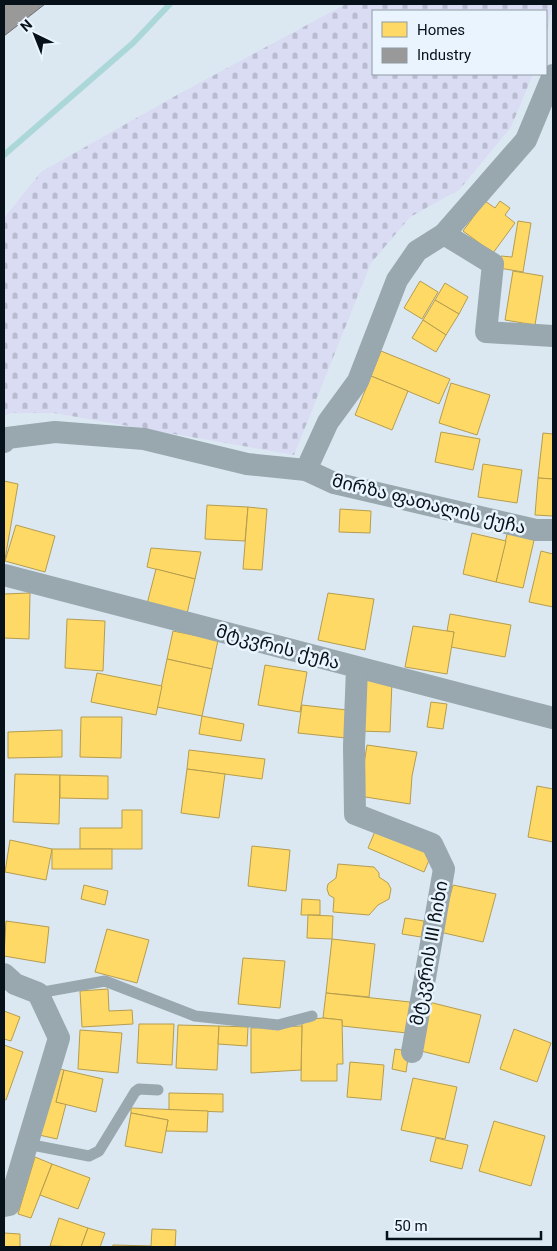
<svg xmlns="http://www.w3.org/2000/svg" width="557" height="1251" font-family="Roboto,'Noto Sans Georgian',sans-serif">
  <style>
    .cemetery { fill: url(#cemetery-stones) }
    .homes { fill: #ffd966; stroke: #b59d4f }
    .industry { fill: #999; stroke: #6d7073 }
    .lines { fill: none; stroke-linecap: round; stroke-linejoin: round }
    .stream { stroke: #abd7d9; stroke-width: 6 }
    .service { stroke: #99a7ae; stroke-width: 11 }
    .minor { stroke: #99a7ae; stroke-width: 22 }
    .labels { text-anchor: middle; stroke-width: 5; stroke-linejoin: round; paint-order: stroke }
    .street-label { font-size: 18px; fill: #071119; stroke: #e9f4fe }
  </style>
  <defs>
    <pattern id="cemetery-stones" width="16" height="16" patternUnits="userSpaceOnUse" patternTransform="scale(1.25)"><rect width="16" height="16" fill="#d9dcf3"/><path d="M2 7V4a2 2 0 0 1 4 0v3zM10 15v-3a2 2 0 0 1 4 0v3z" fill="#b9bcd0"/></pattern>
  </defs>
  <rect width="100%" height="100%" fill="#dbe8f2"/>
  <path class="cemetery" d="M346 4H553V6L546 33V11H373V74H533L511 127 459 190 410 217 371 263 294 455 54 413H11L4 416V218L41 172 177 95Z"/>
  <g class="homes">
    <path d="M485 201 495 208 500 201 510 208 505 215 515 223 493 253 463 231Z"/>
    <path d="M518 221 531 223 523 272 499 268 501 256 512 257Z"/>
    <path d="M513 271 543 276 535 325 505 320Z"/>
    <path d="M420 281 438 292 422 319 404 308Z"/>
    <path d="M445 283 468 297 459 314 435 300Z"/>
    <path d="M435 300 459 314 446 335 423 320Z"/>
    <path d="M423 320 446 335 436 352 412 338Z"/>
    <path d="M381 351 450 379 439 404 371 376Z"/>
    <path d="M371 376 408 391 392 430 355 415Z"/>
    <path d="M451 383 490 395 477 435 439 423Z"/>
    <path d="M441 432 480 439 473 470 435 462Z"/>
    <path d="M543 433 553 434V479L538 478Z"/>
    <path d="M483 464 522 470 517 503 478 497Z"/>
    <path d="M538 478 553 479V516L535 515Z"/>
    <path d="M4 481 18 484 4 565Z"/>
    <path d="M207 505 248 507 245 541 205 539Z"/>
    <path d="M248 507 267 509 262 570 243 569Z"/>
    <path d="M340 509 371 511 370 533 339 532Z"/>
    <path d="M16 525 55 536 45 572 5 561Z"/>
    <path d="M508 530 535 536 523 588 496 582Z"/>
    <path d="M472 533 506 541 496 582 463 574Z"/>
    <path d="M151 548 201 552 195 579 147 567Z"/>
    <path d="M541 551 553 554V607L529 602Z"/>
    <path d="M156 569 195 579 186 618 146 608Z"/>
    <path d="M30 593 29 639 4 638V594Z"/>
    <path d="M328 593 374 599 365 650 318 640Z"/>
    <path d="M450 614 511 625 505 657 451 647 454 632 447 631Z"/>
    <path d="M67 619 105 621 103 671 65 668Z"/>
    <path d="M413 626 454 632 447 674 405 667Z"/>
    <path d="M173 631 218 640 212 669 167 659Z"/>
    <path d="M167 659 212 669 202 716 157 707Z"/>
    <path d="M265 665 307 672 300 712 258 705Z"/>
    <path d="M97 673 162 686 156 715 91 702Z"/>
    <path d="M362 679 392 681 390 732 359 731Z"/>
    <path d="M431 702 447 704 443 729 427 727Z"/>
    <path d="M302 705 347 710 346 738 298 733Z"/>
    <path d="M202 716 244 724 241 741 199 734Z"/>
    <path d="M81 717H122L121 758 80 757Z"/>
    <path d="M62 730V757L8 758V732Z"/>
    <path d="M367 745 417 752 412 776 410 804 359 796Z"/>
    <path d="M189 750 265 759 262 779 187 769Z"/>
    <path d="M187 769 225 774 219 818 181 813Z"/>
    <path d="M15 774 60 775 59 824 13 822Z"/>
    <path d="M60 775 108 776V799L60 798Z"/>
    <path d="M537 786 553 789V842L528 837Z"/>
    <path d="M122 810H142V849H80V828H122Z"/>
    <path d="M376 829 432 853 424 872 368 848Z"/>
    <path d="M10 840 52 849 46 880 5 872Z"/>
    <path d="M252 846 290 850 286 891 248 886Z"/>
    <rect x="52" y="849" width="60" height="20"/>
    <path d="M338 864 374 867 379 873V877L388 883 391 889 389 899 378 905 369 915 333 912 334 898 329 895 327 889 328 884 336 878Z"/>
    <path d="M84 885 108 891 105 905 81 899Z"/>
    <path d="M453 885 496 894 483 942 440 932Z"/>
    <path d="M302 899 320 900V915H301Z"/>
    <path d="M308 915 333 916 332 939 307 938Z"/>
    <path d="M405 918 424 921 421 937 402 934Z"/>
    <path d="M6 921 49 927 45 963 4 956Z"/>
    <path d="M107 929 149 940 137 983 95 972Z"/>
    <path d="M332 939 375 944 369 997 326 993Z"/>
    <path d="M243 958 285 961 280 1008 238 1004Z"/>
    <path d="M108 989 109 1011 132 1010 133 1024 82 1027 80 991Z"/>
    <path d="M326 993 410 1002 407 1033 342 1026V1020L323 1018Z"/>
    <path d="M429 1002 481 1015 469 1063 417 1050Z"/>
    <path d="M4 1011 20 1017 11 1041 4 1039Z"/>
    <path d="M323 1018 342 1020 343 1064H337V1081H301L302 1020Z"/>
    <path d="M139 1024H174L172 1065 137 1063Z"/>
    <path d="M178 1025 219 1026 217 1070 176 1068Z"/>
    <path d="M219 1026 248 1027 247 1046 218 1044Z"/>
    <path d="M302 1026 301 1070 251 1073V1028Z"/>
    <path d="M514 1029 551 1043 537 1082 500 1069Z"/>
    <path d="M80 1030 122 1033 118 1073 78 1069Z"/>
    <path d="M4 1045 23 1052 6 1100 4 1099Z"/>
    <path d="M395 1049 409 1051 406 1072 392 1069Z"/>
    <path d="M350 1062 384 1065 381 1100 347 1097Z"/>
    <path d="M56 1068 64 1070 56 1102 66 1104 57 1139 39 1135Z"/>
    <path d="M64 1070 103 1079 96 1112 56 1102Z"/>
    <path d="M413 1078 457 1087 445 1139 401 1130Z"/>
    <path d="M169 1093 223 1094V1112L169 1110Z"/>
    <path d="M131 1108 208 1111 207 1132 166 1131 168 1120 131 1113Z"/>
    <path d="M131 1113 168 1120 162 1153 125 1146Z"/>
    <path d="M494 1121 545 1136 531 1186 479 1171Z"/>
    <path d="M436 1138 468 1145 462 1169 430 1161Z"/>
    <path d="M35 1157 52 1164 31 1218 18 1214Z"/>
    <path d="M52 1164 90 1178 78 1209 40 1195Z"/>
    <path d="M59 1218 88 1228 81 1247 50 1246Z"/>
    <path d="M88 1228 105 1233 100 1247H81Z"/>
    <path d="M152 1229 176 1230 175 1247H112L113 1245 151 1246Z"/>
    <path d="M4 1233 20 1234V1247H4Z"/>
  </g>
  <path class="industry" d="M4 4H45L4 36Z"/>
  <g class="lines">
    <path class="stream" d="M4 155 133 43 170 4"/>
    <g class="service">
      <path d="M38 993 105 981 195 1016 278 1025 312 1016"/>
      <path d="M27 1144 89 1156 99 1151 135 1092 139 1089 158 1090"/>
    </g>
    <g class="minor">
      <path d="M444 234 493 264 486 332 553 336"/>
      <path d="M4 442 7 438 55 432 144 439 247 464 306 470 328 422 358 381 397 280 417 251 444 234 526 140 553 75"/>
      <path d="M306 470 334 483 536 530H553"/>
      <path d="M4 575 553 718"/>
      <path d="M357 668 354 746 355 814 432 844 444 869 412 1052"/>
      <path d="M4 974 15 984 38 993 59 1038 9 1205 4 1206"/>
    </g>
  </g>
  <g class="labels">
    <g class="street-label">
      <text transform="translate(429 504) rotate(14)" y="6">მირზა ფათალის ქუჩა</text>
      <text transform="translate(278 647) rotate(15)" y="6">მტკვრის ქუჩა</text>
      <text transform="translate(429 953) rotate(-80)" y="6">მტკვრის III ჩიხი</text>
    </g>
  </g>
  <rect width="557" height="1251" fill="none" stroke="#071119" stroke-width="10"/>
  <rect x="372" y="10" width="175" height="65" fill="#e9f4fe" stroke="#8f99a2"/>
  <rect x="382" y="22" width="25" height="15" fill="#ffd966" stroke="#8f99a2"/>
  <text x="417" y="35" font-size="15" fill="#071119">Homes</text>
  <rect x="382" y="48" width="25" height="15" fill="#999999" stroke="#8f99a2"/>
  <text x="417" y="60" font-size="15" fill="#071119">Industry</text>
  <g transform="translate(35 35) rotate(317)" stroke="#e9f4fe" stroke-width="4" paint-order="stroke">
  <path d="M0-4L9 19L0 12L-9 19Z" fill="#071119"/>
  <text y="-8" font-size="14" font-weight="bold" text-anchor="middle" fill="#071119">N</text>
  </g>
  <path d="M387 1231v8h154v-8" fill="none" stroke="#071119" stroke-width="2.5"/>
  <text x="394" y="1231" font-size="15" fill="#071119" stroke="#e9f4fe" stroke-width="4" paint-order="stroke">50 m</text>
</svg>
